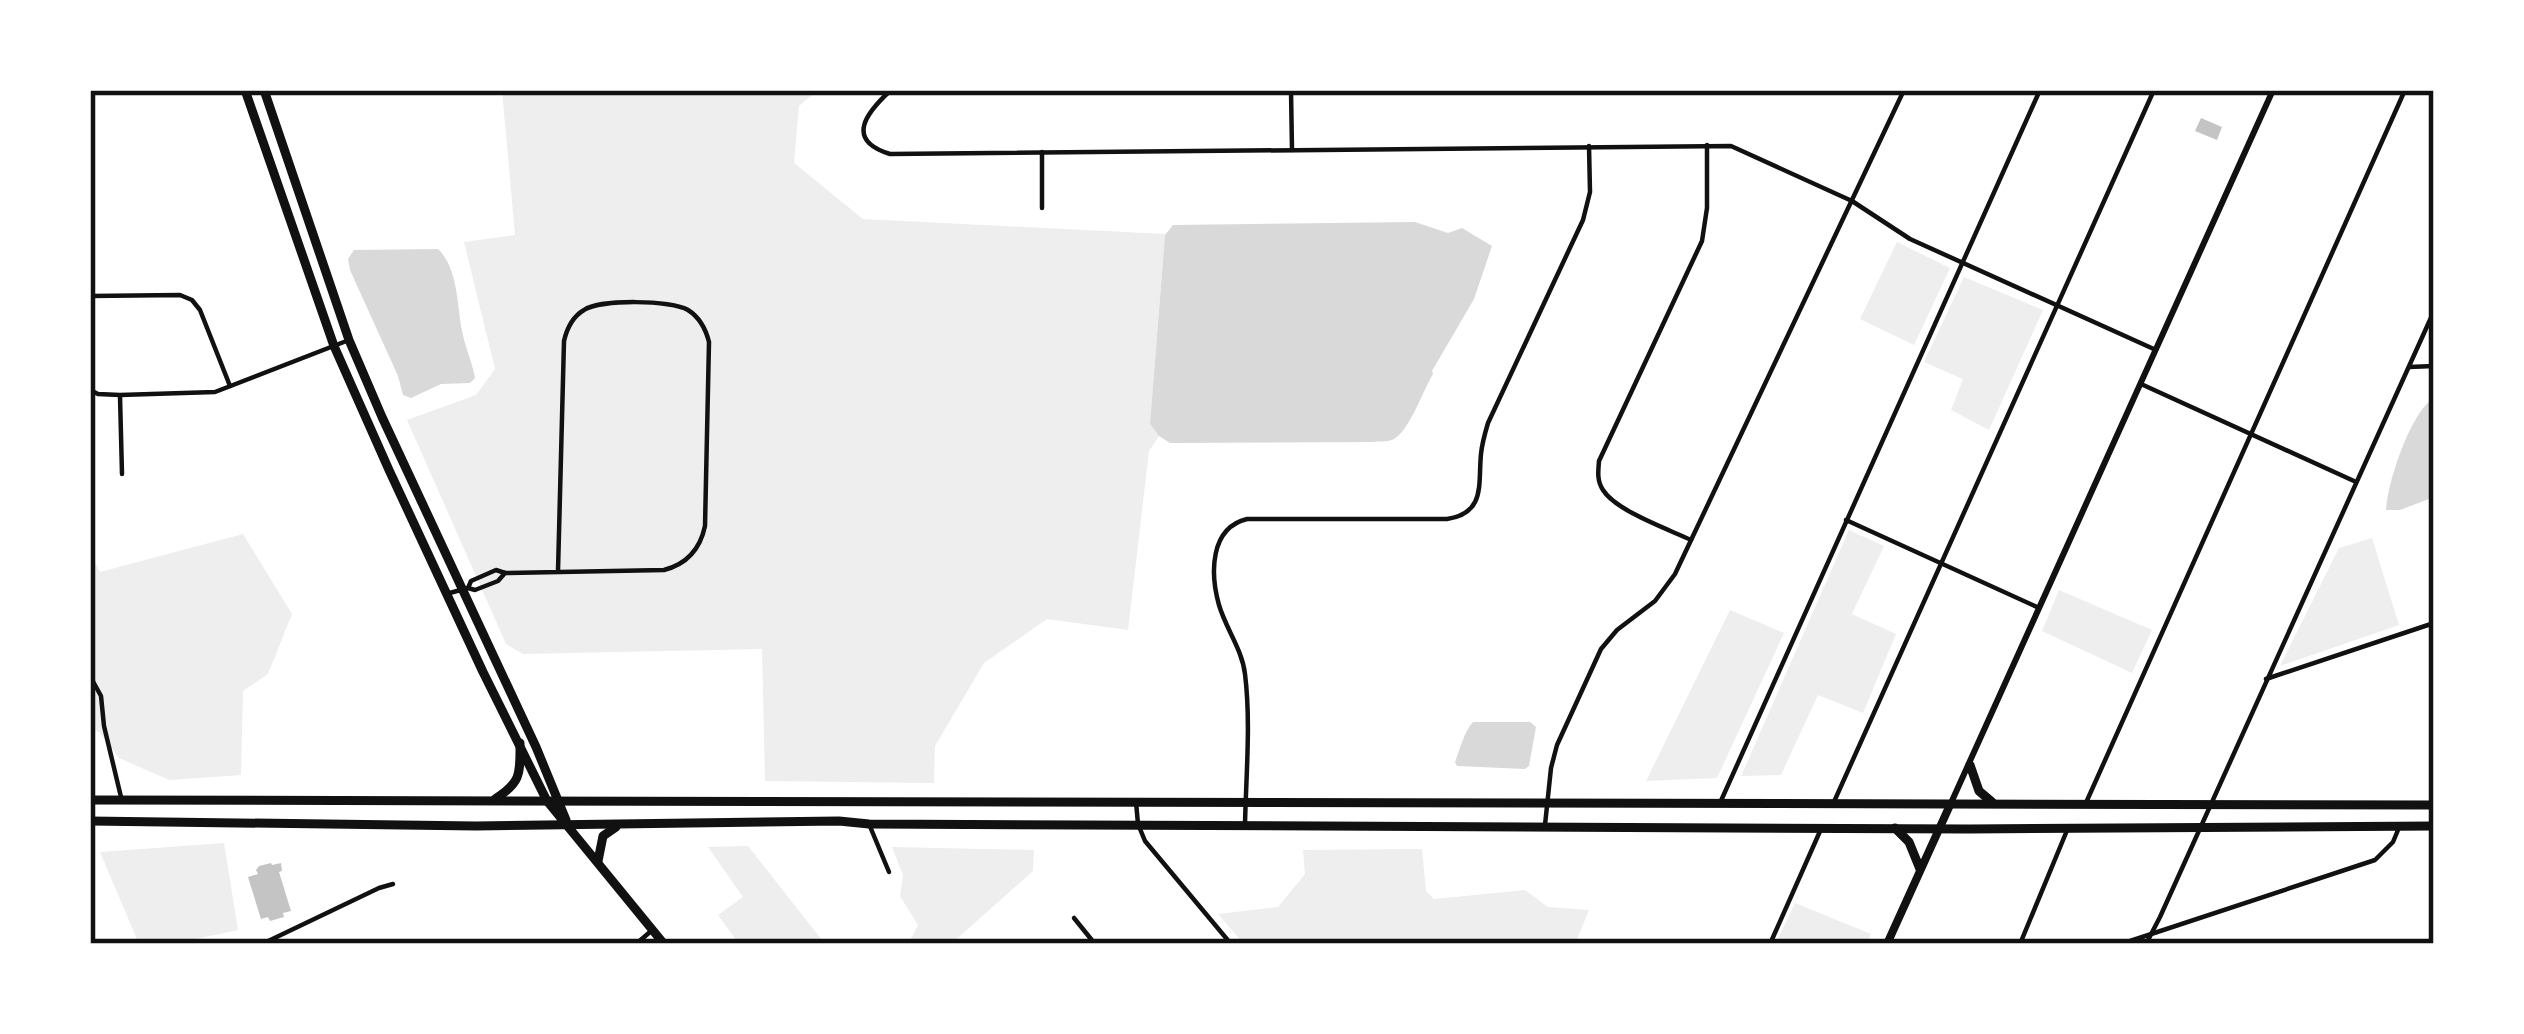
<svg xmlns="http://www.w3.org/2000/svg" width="2524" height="1034" font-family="'Alegreya Sans',sans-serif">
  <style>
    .green { fill: #eee }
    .water { fill: #d9d9d9 }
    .building { fill: #c4c4c4 }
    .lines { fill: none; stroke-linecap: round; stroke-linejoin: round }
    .minor { stroke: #111; stroke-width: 4.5 }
    .tertiary { stroke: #111; stroke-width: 6 }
    .secondary { stroke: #111; stroke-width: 8 }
    .primary { stroke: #111; stroke-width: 9 }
    .trunk { stroke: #111; stroke-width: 9 }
    .neatline { fill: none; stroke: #111; stroke-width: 4.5 }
  </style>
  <rect width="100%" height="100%" fill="#fff"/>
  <g class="green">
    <path d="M502 90H818L799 106 794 163 863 219 1165 234 1150 424 1159 436 1149 451 1128 630 1047 619 984 663 935 746 934 783 765 781 762 649 523 654 506 644 407 420 476 395 495 369 464 242 515 235Z"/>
    <path d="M1897 242 1950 268 1914 345 1860 319Z"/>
    <path d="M1964 277 2043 310 1989 430 1951 410 1963 379 1924 362Z"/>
    <path d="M1849 530 1884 546 1852 614 1896 634 1863 713 1818 695 1781 775 1741 776Z"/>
    <path d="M243 534 292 614 268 674 243 691 241 775 169 780 119 758 99 732 90 729V552L100 572Z"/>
    <path d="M2372 538 2399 625 2280 666 2339 548Z"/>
    <path d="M2059 590 2152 630 2132 673 2042 631Z"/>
    <path d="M1730 610 1784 633 1717 778 1646 781Z"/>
    <path d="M224 843 238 930 173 944H139L100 852Z"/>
    <path d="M748 846 825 944H739L718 915 743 897 708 847Z"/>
    <path d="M892 847 1034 850 1033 871 951 944H908L918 925 900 896 903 875Z"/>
    <path d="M1422 849 1426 891 1434 899 1525 890 1548 907 1589 910 1575 944H1244L1218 914 1278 907 1305 874 1303 850Z"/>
    <path d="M1795 903 1871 934 1867 944 1776 943Z"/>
  </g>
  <g class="water">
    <path d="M1415 222 1448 233 1462 228 1492 246 1474 299 1432 371 1433 374C1423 390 1409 433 1392 440 1386 442 1379 441 1372 442L1170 443 1159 436 1150 424 1165 235 1173 225Z"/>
    <path d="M438 249C458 268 457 305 462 331 465 347 472 361 475 378L470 383 441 384 411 398 403 395 398 376 350 270 348 259 354 250Z"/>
    <path d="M2434 398V497L2400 510H2386C2387 483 2411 411 2434 398Z"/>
    <path d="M1473 722H1530L1536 727 1529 766 1525 769 1457 766 1455 762C1460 749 1464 732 1473 722Z"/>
  </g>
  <g class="building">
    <path d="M2201 118 2222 127 2217 140 2195 131Z"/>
    <path d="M271 863 272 865 281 863 282 871 279 872 291 911 283 913 284 917 270 921 268 917 261 919 248 877 258 874 256 870 259 866Z"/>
  </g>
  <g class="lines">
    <g class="minor">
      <path d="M891 90C867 112 844 140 890 154L1731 146 1852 201 1910 239 2156 350"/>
      <path d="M1291 90 1292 150"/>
      <path d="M1042 208V152"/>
      <path d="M90 296 180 295 192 300 200 310 230 386"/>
      <path d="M2409 367 2434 366"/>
      <path d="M2141 384 2354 481"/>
      <path d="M90 390 98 394 120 395 215 392 349 340"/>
      <path d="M120 396 122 474"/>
      <path d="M1846 520 2037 607"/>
      <path d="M1691 540C1668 529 1616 511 1603 490 1597 481 1598 472 1599 461L1702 241 1707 208V145"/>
      <path d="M468 588 471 581 496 570 505 573 664 570C687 564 700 550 705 526L709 342C706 330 699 317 688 310 672 300 600 299 584 310 572 317 567 328 564 341L558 571"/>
      <path d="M446 594 468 588 475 590 498 581 505 573"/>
      <path d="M90 676 101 696 104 726 121 797"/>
      <path d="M2266 679 2434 623"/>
      <path d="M1136 802 1138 824 1145 841 1231 944"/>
      <path d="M1720 803 2040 90"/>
      <path d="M1833 804 2154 90"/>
      <path d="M2085 805 2405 90"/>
      <path d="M869 824 889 872"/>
      <path d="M1245 824C1246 776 1251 722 1245 674 1242 649 1226 629 1219 605 1210 573 1210 528 1247 519H1447C1486 513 1478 484 1481 454 1482 443 1485 433 1488 423L1583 220 1590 192 1589 146"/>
      <path d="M1545 825 1551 768 1557 745 1601 649 1617 630 1655 601 1675 574 1904 90"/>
      <path d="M1074 918 1095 944"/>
      <path d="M262 944 379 888 393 884"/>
      <path d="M636 944 650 932"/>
      <path d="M1770 944 1821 829"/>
      <path d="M2020 944 2068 828"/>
      <path d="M2121 944 2375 860 2393 842 2398 830"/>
      <path d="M2146 944 2160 917 2434 311"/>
    </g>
    <path class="tertiary" d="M1951 803 2273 90"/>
    <path class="secondary" d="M1887 944 1950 805"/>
    <g class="primary">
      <path d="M245 90 334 346 389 470 483 672 547 801 664 944"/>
      <path d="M264 90 349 340 382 417 536 747 566 820"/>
    </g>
    <g class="trunk">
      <path d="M1970 765 1979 791 1992 802"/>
      <path d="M495 799C522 782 520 773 520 743"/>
      <path d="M90 800 2434 805"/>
      <path d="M90 821 476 826 839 821 869 824 1969 829 2434 826"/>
      <path d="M1895 828 1909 842 1920 869"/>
      <path d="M598 861 603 836 616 827"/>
    </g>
  </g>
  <rect width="2524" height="1034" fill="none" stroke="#ffffff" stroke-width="186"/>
  <rect x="93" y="93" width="2338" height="848" class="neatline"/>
</svg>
